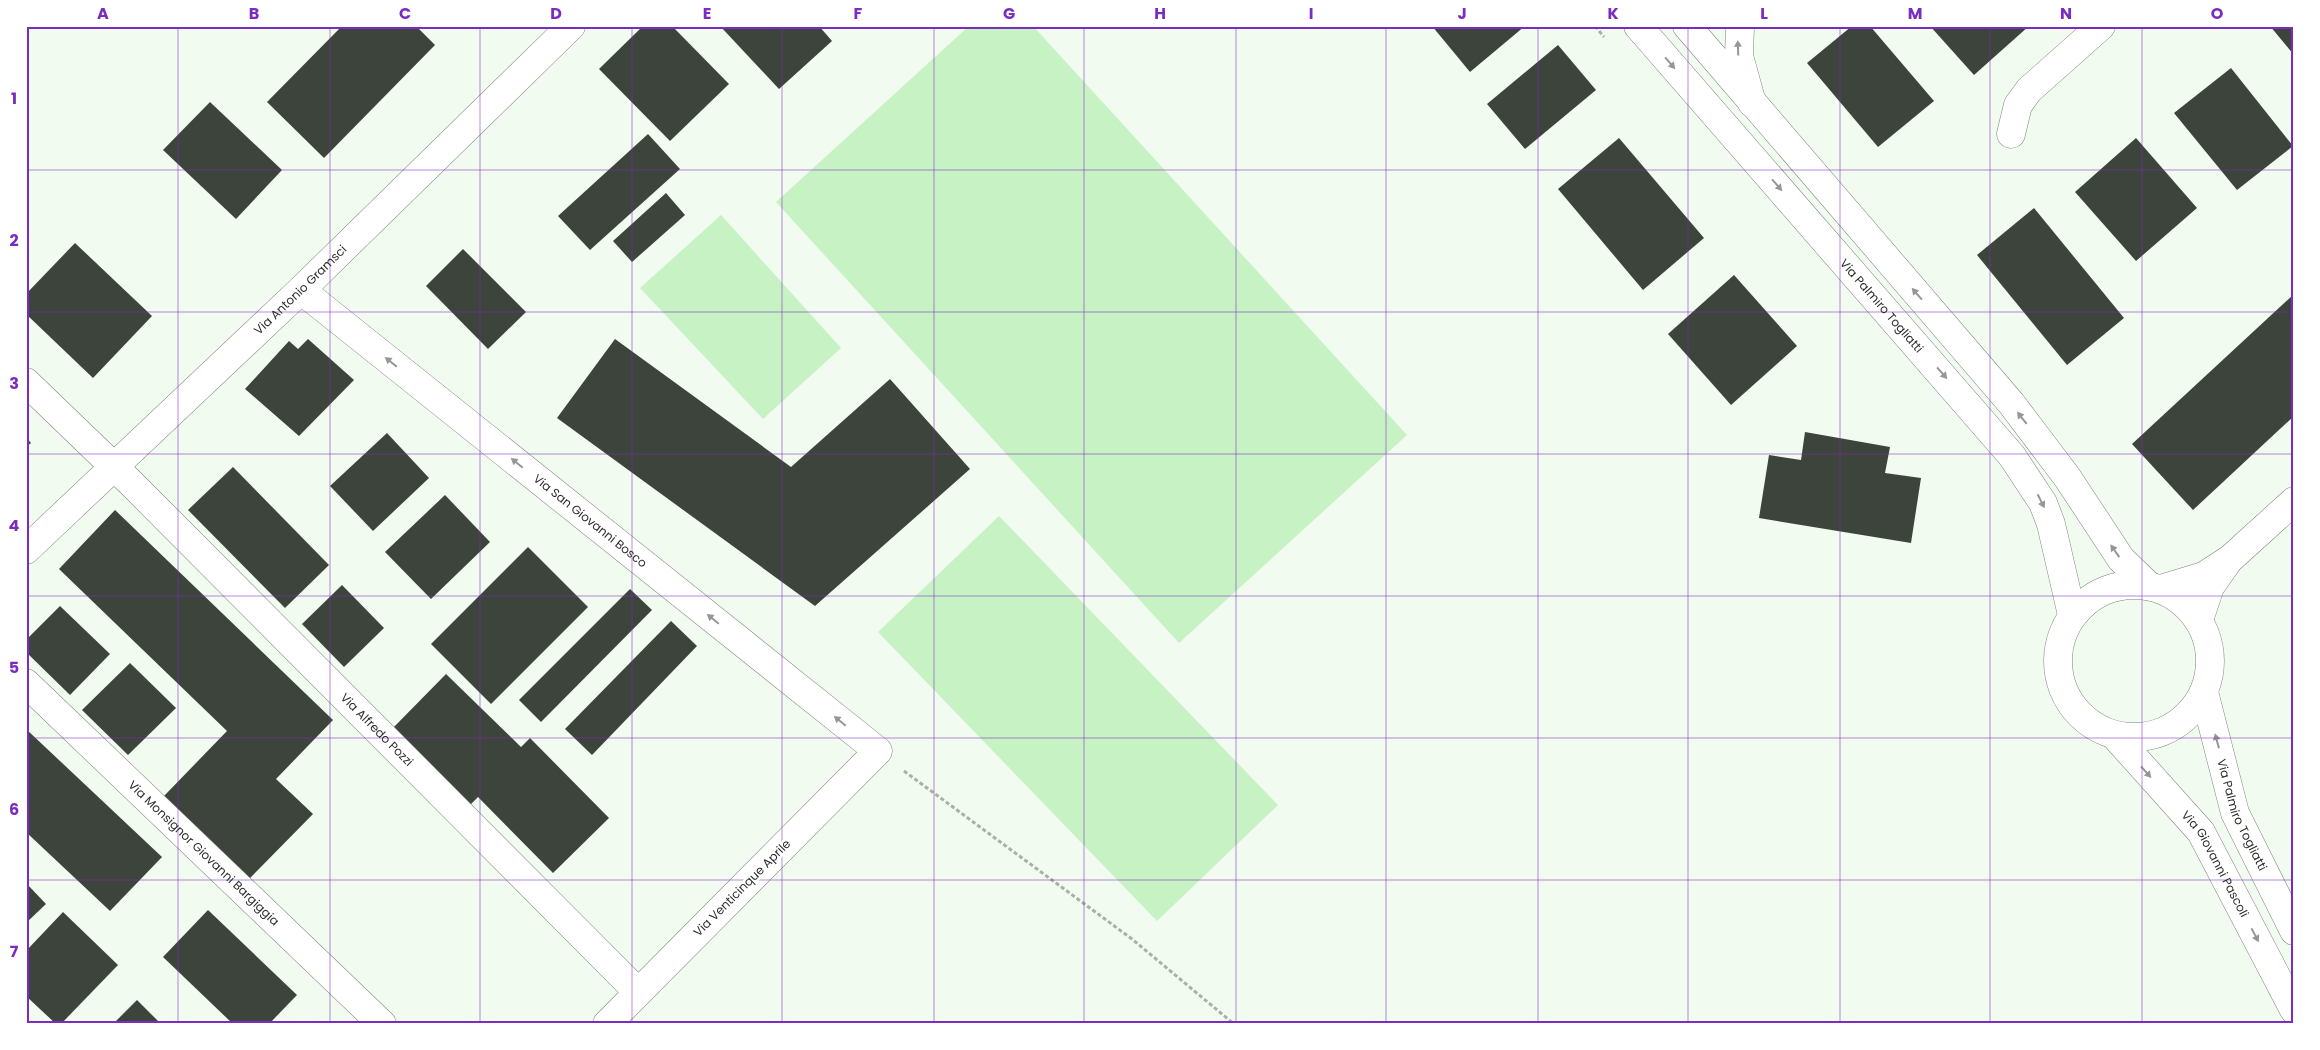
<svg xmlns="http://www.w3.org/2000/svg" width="2320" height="1050" font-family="Poppins,sans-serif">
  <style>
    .green { fill: #c7f2c3 }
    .building { fill: #3d443c }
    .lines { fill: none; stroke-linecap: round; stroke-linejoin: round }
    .minor-casing { stroke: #7d857c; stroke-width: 29 }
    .tertiary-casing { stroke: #7d857c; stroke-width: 29 }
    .path { stroke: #a8b0a7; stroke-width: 3; stroke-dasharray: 4 2.5; stroke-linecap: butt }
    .minor { stroke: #fff; stroke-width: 28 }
    .tertiary { stroke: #fff; stroke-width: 28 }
    .oneway { fill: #959795 }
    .grid { fill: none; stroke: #7b2cbf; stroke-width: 1; stroke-opacity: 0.55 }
    .labels { text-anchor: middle; stroke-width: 5; stroke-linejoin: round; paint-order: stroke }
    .street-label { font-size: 12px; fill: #2b2f2b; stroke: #fff }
    .neatline { fill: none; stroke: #7b2cbf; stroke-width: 2 }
    .grid-label { font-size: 16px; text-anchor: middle; font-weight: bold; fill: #7b2cbf }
  </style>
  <rect width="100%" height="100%" fill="#f1fbf0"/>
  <g class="green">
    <path d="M969 26H1033L1407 435 1179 643 776 202Z"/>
    <path d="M721 215 841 348 763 419 640 288Z"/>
    <path d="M999 516 1278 805 1157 921 878 632Z"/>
  </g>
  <g class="building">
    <path d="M342 26H416L435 45 324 158 267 102Z"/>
    <path d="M643 26H672L729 84 670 141 599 69Z"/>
    <path d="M720 26H819L832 41 779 89Z"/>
    <path d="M1432 26H1525L1470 72Z"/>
    <path d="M1852 26H1870L1934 101 1878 147 1807 63Z"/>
    <path d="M1930 26H2029L1974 75Z"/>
    <path d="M2270 26H2294V55Z"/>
    <path d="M1558 45 1596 90 1525 149 1487 104Z"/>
    <path d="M2231 68 2293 146 2237 190 2174 113Z"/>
    <path d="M210 102 282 170 236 219 163 150Z"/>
    <path d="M648 134 680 169 590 250 558 216Z"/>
    <path d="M1619 138 1704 238 1643 290 1558 189Z"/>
    <path d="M2136 138 2197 208 2136 261 2075 192Z"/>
    <path d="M666 193 685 215 632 262 613 241Z"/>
    <path d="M2034 208 2124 318 2067 365 1977 255Z"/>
    <path d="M75 243 152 316 93 378 26 314V294Z"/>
    <path d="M463 249 526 312 488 349 426 286Z"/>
    <path d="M1734 275 1797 346 1731 405 1668 334Z"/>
    <path d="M2294 294V416L2193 510 2132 444Z"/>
    <path d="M308 339 354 380 299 436 245 389 289 341 298 349Z"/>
    <path d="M615 339 791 467 890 379 970 469 815 606 557 418Z"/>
    <path d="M1805 432 1890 447 1885 473 1921 478 1911 543 1759 518 1769 455 1801 460Z"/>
    <path d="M387 433 429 478 373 531 330 486Z"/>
    <path d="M26 437 31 443 26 447Z"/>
    <path d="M233 467 329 565 285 608 188 510Z"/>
    <path d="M445 495 490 542 431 599 385 552Z"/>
    <path d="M115 510 333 720 276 779 313 814 249 879 164 796 227 731 59 569Z"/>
    <path d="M528 547 588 607 491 704 431 644Z"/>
    <path d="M342 585 384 628 344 667 302 624Z"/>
    <path d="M630 589 652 610 541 722 519 700Z"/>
    <path d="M60 606 110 654 70 695 26 652V640Z"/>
    <path d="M671 621 697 646 592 755 565 729Z"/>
    <path d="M130 663 176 708 128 755 82 710Z"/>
    <path d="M446 674 521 747 530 738 609 818 553 873 478 797 469 806 391 730Z"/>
    <path d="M26 729 162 857 110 911 26 832Z"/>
    <path d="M26 883 46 904 26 923Z"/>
    <path d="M208 910 297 995 269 1024H233L163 957Z"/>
    <path d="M63 912 118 965 61 1024H56L26 996V951Z"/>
    <path d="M137 1000 161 1024H113Z"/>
  </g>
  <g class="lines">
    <g class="minor-casing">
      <g id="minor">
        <path d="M1740 26 1739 56 1752 103"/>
        <path d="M2011 134 2018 105 2029 90 2101 26"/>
        <path id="s1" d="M301 290 878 751 607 1024"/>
        <path id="s2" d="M26 382 132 484 638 992"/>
        <path id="s3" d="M26 550 301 290 571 26"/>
        <path d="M2161 589 2204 576 2230 559 2294 501"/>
        <path d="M2199 620 2210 587 2226 564"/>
        <path id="s4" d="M26 683 382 1024"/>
      </g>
    </g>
    <g class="tertiary-casing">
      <g id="tertiary">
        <path id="s5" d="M1638 26 2012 456 2043 503 2051 524 2072 615"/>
        <path d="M1687 26 2011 403 2067 477 2121 559 2149 586"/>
        <circle cx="2134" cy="661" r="76"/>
        <path id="s6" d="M2204 692 2235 813 2294 931"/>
        <path id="s7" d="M2114 735 2201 832 2294 1010"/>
      </g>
    </g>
    <g class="path">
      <path d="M1595 26 1604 37"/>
      <path d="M904 771 1132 939 1234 1024"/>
    </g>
    <use href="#minor" class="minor"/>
    <use href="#tertiary" class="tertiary"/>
  </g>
  <defs><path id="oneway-solid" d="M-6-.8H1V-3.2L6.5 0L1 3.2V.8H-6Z" transform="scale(1.25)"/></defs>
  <g class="oneway">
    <use href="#oneway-solid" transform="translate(1738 48) rotate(-92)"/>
    <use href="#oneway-solid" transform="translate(1670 63) rotate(49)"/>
    <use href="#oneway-solid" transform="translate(1777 185) rotate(49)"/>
    <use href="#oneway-solid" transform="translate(1917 294) rotate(-131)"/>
    <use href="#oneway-solid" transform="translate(391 362) rotate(-141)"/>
    <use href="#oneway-solid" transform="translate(1942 373) rotate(49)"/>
    <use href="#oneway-solid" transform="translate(2022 418) rotate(-128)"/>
    <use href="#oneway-solid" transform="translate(517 463) rotate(-141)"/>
    <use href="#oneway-solid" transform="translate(2041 501) rotate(63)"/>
    <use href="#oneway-solid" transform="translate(2115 551) rotate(-125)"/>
    <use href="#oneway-solid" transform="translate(713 619) rotate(-141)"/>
    <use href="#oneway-solid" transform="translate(840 721) rotate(-141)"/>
    <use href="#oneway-solid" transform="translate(2217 741) rotate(-105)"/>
    <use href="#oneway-solid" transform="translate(2146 772) rotate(48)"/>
    <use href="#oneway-solid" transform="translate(2255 935) rotate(62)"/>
  </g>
  <path class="grid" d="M178 26V1024M330 26V1024M480 26V1024M632 26V1024M782 26V1024M934 26V1024M1084 26V1024M1236 26V1024M1386 26V1024M1538 26V1024M1688 26V1024M1840 26V1024M1990 26V1024M2142 26V1024M26 170H2294M26 312H2294M26 454H2294M26 596H2294M26 738H2294M26 880H2294"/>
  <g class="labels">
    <g class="street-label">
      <text dy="4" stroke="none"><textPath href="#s3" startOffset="378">Via Antonio Gramsci</textPath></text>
      <text dy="4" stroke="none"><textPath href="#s5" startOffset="371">Via Palmiro Togliatti</textPath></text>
      <text dy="4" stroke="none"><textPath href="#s1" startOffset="370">Via San Giovanni Bosco</textPath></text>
      <text dy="4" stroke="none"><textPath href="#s2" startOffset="494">Via Alfredo Pozzi</textPath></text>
      <text dy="4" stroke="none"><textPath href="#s6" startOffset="129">Via Palmiro Togliatti</textPath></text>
      <text dy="4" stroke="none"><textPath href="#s4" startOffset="246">Via Monsignor Giovanni Bargiggia</textPath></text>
      <text dy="4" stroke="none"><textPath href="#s7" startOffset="165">Via Giovanni Pascoli</textPath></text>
      <text transform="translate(742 888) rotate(-45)" y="4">Via Venticinque Aprile</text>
    </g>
  </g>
  <rect width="2320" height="1050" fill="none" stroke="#ffffff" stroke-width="55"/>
  <rect x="28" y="28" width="2264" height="994" class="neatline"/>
  <g class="grid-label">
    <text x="103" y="19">A</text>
    <text x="254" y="19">B</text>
    <text x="405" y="19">C</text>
    <text x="556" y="19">D</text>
    <text x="707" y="19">E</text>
    <text x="858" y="19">F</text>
    <text x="1009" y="19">G</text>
    <text x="1160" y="19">H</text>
    <text x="1311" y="19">I</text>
    <text x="1462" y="19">J</text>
    <text x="1613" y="19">K</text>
    <text x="1764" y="19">L</text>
    <text x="1915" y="19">M</text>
    <text x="2066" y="19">N</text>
    <text x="2217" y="19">O</text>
    <text x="14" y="104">1</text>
    <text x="14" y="246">2</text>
    <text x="14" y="389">3</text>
    <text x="14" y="531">4</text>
    <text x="14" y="673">5</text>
    <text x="14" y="815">6</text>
    <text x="14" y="957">7</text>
  </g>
</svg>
